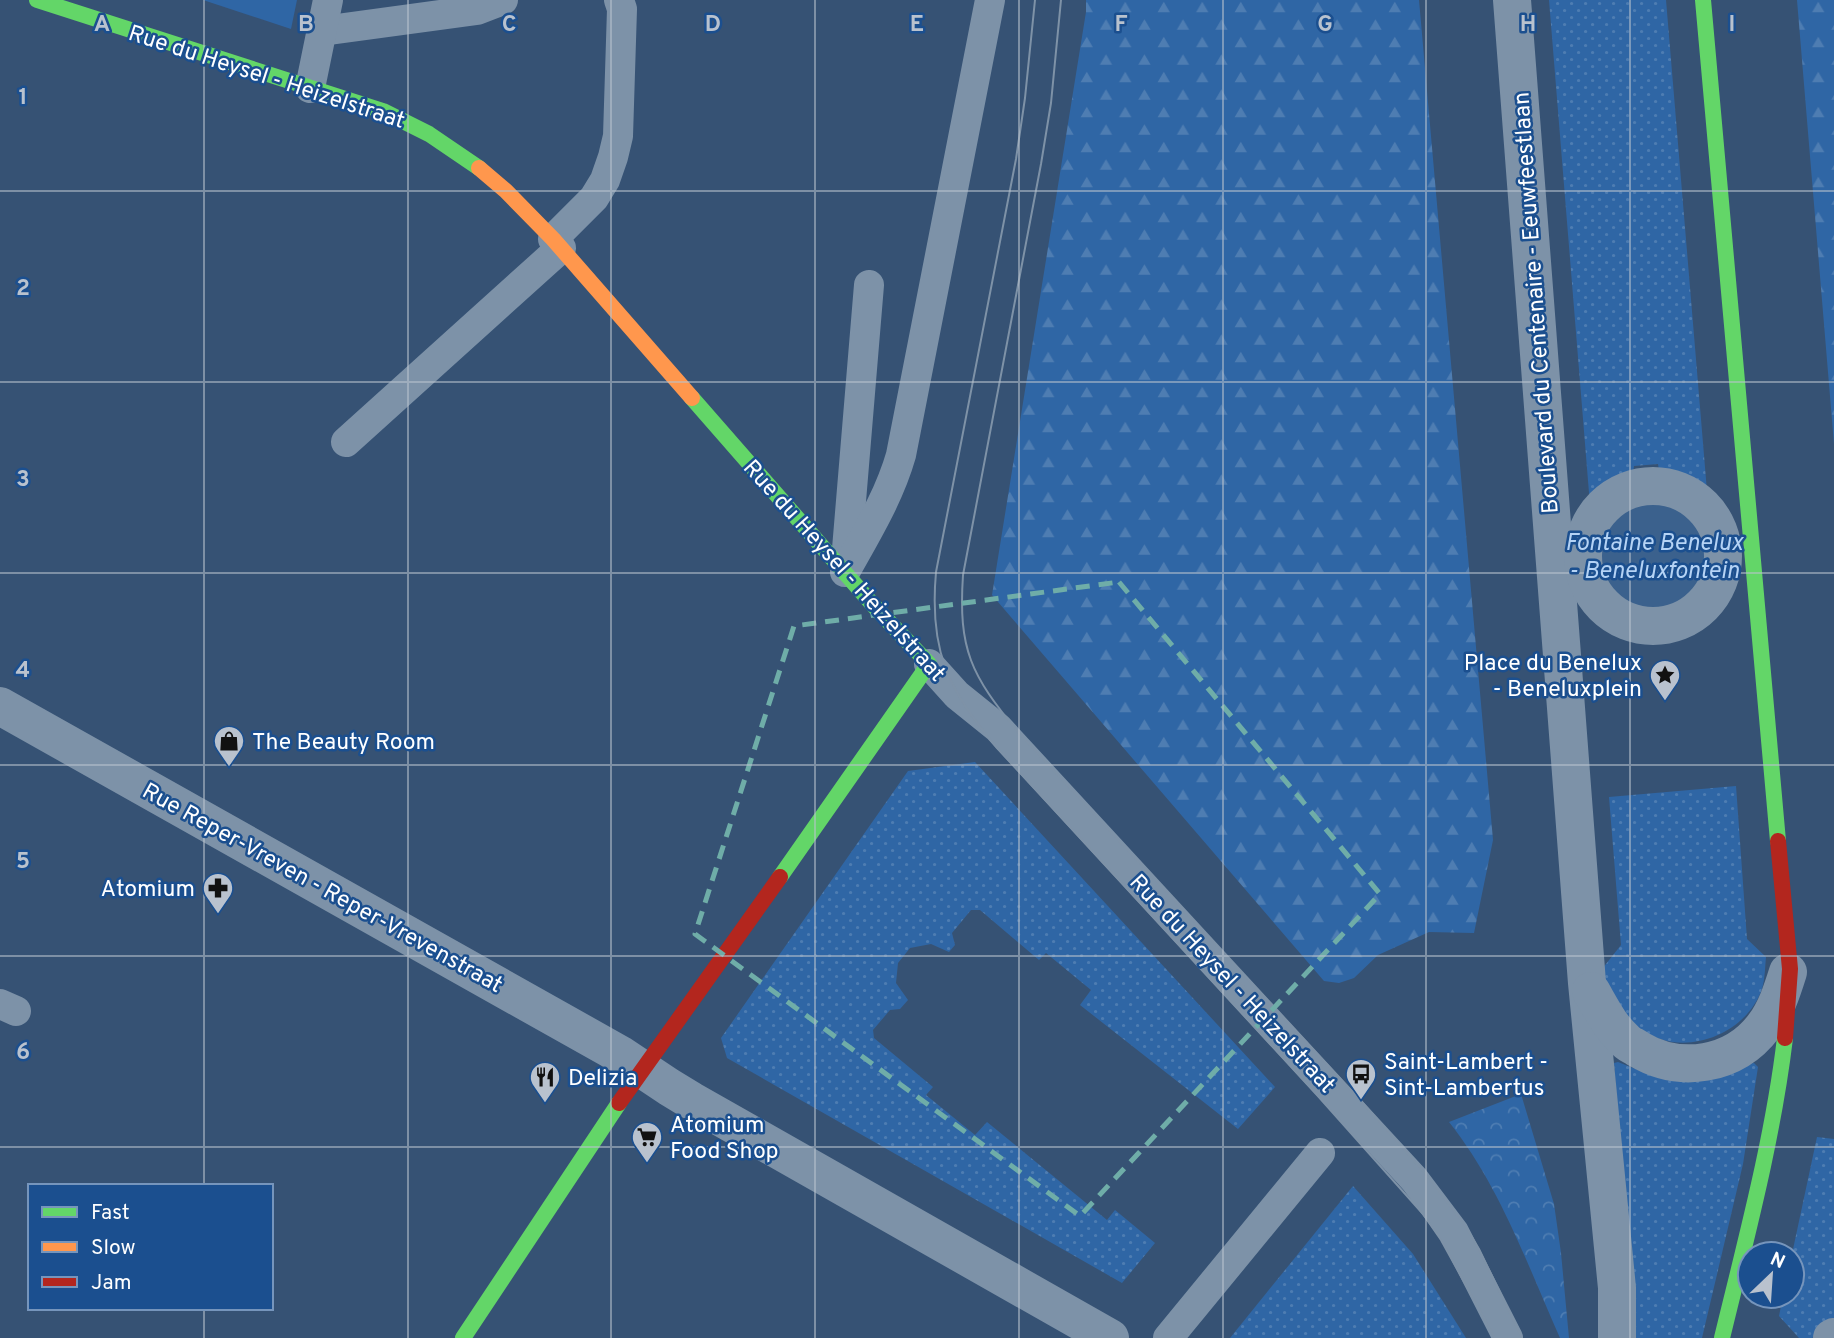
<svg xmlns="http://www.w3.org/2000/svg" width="1834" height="1338" font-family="Overpass,sans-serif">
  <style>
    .grass { fill: url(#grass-dots) }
    .forest { fill: url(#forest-firs) }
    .park { fill: url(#park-crowns) }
    .garden { fill: #2f66a5 }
    .water { fill: #3b618d }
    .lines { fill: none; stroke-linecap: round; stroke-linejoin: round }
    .lane { stroke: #7d92a8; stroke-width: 30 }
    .street { stroke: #7d92a8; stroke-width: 38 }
    .fast { stroke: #63d668; stroke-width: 16 }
    .slow { stroke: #ff974d; stroke-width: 16 }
    .jam { stroke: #b3261e; stroke-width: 16 }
    .tram { stroke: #7e92a7; stroke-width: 2 }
    .marked { fill: none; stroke: #6fada8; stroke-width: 5; stroke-dasharray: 14 9; stroke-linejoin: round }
    .grid { fill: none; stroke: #b9c2ce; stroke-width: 2; stroke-opacity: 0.55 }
    .labels { text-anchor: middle; stroke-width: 5; stroke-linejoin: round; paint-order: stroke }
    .street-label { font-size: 23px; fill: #fff; stroke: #1b4f8f }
    .poi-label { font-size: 23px; fill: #fff; stroke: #1b4f8f; text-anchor: start }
    .water-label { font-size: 24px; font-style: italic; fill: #b5d3f5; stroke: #1b4f8f }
    .grid-label { font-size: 23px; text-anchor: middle; font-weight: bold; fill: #b9c2ce; stroke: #1b4f8f; stroke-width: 5; stroke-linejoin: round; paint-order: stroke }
  </style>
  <defs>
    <pattern id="grass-dots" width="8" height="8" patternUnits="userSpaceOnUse" patternTransform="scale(1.75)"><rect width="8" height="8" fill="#2f66a5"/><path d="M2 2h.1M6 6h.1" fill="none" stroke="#4e7db2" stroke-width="1.8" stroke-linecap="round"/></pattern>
    <pattern id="forest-firs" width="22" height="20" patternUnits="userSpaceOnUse" patternTransform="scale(1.75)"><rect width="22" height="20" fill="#2f66a5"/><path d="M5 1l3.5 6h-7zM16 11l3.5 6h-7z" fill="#4e7db2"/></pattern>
    <pattern id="park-crowns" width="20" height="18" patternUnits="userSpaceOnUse" patternTransform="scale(1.75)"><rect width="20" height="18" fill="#2f66a5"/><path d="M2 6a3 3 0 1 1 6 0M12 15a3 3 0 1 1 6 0" fill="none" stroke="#4e7db2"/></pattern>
  </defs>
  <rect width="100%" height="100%" fill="#365274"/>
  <g class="grass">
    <path d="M1549 0H1666L1707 491C1698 481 1673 472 1659 470L1658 464 1634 466 1633 472 1608 488 1590 505Z"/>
    <path d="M975 762 1275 1087 1238 1129 1080 1005 1091 990 1046 953 1039 960 980 910H971L952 933 955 945 949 952 931 944 910 948 898 963 896 983 908 1000 900 1009 890 1010 873 1030 874 1038 933 1087 926 1095 975 1135 987 1122 1107 1220 1115 1210 1155 1243 1122 1283 727 1058 721 1038 908 771Z"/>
    <path d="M1736 786 1747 939 1766 957C1765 967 1765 979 1762 989 1746 1035 1683 1059 1642 1030 1633 1024 1619 1008 1613 999 1608 990 1605 978 1602 969L1621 945 1609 797Z"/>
    <path d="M1618 1062 1653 1076 1754 1063 1758 1067 1743 1164 1702 1338H1634L1614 1063Z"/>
    <path d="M1817 1137 1834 1139V1324L1812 1338H1799L1779 1316 1783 1296H1792V1254Z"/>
    <path d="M1353 1186 1413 1254 1466 1338H1230Z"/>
  </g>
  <g class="forest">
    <path d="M1086 0H1419L1493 840 1474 933 1429 932 1378 955 1354 978 1339 983 1324 981 992 595 1086 12Z"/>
    <path d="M1797 0H1834V444Z"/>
  </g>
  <path class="park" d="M1521 1094 1554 1204 1561 1253 1569 1338H1560C1527 1264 1500 1186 1449 1122Z"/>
  <path class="garden" d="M203 0H297L291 29Z"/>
  <circle class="water" cx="1654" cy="556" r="58"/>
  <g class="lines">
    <g class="lane">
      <path d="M322 31 477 10 503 0"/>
      <path d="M310 88 328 0"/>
      <path d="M553 239 594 198 605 180 613 157 618 136 622 9 619 0"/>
      <path d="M346 442 561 248"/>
      <path d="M846 561 869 285"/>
      <path d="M845 572C866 534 889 497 901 455L990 0"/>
      <path d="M929 664 957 695 998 728 1414 1179 1454 1232 1508 1338"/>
      <path d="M0 1004 16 1011"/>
      <path d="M1168 1338 1320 1153"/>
    </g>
    <g class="street">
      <path d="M1512 0 1587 983 1617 1288V1338"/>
      <circle cx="1653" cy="556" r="70"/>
      <path d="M0 706 621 1055 669 1087 692 1101 1110 1338"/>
      <path d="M1591 991C1601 1008 1610 1027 1625 1040 1628 1044 1634 1046 1638 1049 1680 1074 1734 1066 1764 1026 1776 1010 1782 991 1788 972"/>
      <path d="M1832 1338 1834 1337"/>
    </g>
    <g class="fast">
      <path d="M37 0 383 111 429 134 479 168"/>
      <path d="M1703 0 1778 841"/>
      <path d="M692 398 874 606 929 664 780 877"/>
      <path d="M463 1338 619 1103"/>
      <path d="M1722 1338C1746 1239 1773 1139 1785 1038"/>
    </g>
    <path class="slow" d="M479 168 506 191 553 239 692 398"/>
    <g class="jam">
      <path d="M1778 841 1790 969 1785 1038"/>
      <path d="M619 1103 780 877"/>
    </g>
    <g class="tram">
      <path d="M1035 0 1025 98 1016 159 936 572C929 650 947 688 997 748L1317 1095 1423 1214 1441 1240 1495 1338"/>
      <path d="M1061 0 1051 103 1041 164 963 575C958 650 971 675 1018 732L1361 1101 1425 1173 1466 1227 1479 1249 1522 1338"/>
      <path d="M1241 983 1289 1052"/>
    </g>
  </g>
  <path class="marked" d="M1119 582 1380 894 1080 1216 695 934 794 626Z"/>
  <path class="grid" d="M204 0V1186M408 0V1338M611 0V1338M815 0V1338M1019 0V1338M1223 0V1338M1426 0V1338M1630 0V1338M0 191H1834M0 382H1834M0 573H1834M0 765H1834M0 956H1834M0 1147H1834M204 1308V1338"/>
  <defs>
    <g id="sight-pin" transform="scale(1.575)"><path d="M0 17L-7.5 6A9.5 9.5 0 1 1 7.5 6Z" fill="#b9c2ce" stroke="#1b4f8f"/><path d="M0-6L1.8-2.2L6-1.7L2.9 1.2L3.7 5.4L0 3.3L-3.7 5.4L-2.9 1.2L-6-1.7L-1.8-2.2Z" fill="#111"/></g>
    <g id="shop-pin" transform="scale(1.575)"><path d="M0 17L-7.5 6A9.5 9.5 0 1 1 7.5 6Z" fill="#b9c2ce" stroke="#1b4f8f"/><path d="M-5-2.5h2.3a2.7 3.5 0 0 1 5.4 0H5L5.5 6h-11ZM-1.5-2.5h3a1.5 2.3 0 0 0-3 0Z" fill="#111"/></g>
    <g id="pharmacy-pin" transform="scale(1.575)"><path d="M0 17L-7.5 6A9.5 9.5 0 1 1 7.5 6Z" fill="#b9c2ce" stroke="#1b4f8f"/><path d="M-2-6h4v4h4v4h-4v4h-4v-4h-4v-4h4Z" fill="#111"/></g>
    <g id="bus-pin" transform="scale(1.575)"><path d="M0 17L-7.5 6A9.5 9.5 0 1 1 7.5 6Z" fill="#b9c2ce" stroke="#1b4f8f"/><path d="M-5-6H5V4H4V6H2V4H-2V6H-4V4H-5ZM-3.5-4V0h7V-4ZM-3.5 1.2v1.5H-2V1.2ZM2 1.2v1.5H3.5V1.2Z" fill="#111"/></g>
    <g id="restaurant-pin" transform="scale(1.575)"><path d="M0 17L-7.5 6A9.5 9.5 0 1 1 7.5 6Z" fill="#b9c2ce" stroke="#1b4f8f"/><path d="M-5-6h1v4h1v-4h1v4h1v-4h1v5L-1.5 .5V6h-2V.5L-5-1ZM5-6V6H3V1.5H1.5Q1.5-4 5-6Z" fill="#111"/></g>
    <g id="supermarket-pin" transform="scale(1.575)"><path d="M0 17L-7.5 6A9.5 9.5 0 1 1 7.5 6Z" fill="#b9c2ce" stroke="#1b4f8f"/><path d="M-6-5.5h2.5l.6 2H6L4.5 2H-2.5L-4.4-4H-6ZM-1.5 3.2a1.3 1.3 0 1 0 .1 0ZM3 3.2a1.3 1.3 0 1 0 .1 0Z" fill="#111"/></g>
  </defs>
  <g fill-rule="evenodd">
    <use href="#sight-pin" x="1665" y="675"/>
    <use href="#shop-pin" x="229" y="741"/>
    <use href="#pharmacy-pin" x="218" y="888"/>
    <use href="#bus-pin" x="1361" y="1074"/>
    <use href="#restaurant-pin" x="545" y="1077"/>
    <use href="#supermarket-pin" x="647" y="1137"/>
  </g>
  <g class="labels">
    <g class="street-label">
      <text transform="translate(267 76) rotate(18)" y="8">Rue du Heysel - Heizelstraat</text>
      <text transform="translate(1535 303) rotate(-94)" y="8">Boulevard du Centenaire - Eeuwfeestlaan</text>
      <text transform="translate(845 570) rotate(48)" y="8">Rue du Heysel - Heizelstraat</text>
      <text transform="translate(323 887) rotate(29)" y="8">Rue Reper-Vreven - Reper-Vrevenstraat</text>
      <text transform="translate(1233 983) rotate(47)" y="8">Rue du Heysel - Heizelstraat</text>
    </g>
    <g class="poi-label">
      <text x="1642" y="670" text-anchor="end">Place du Benelux<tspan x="1642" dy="26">- Beneluxplein</tspan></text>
      <text x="252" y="749">The Beauty Room</text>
      <text x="195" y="896" text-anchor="end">Atomium</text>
      <text x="1384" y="1069">Saint-Lambert -<tspan x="1384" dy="26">Sint-Lambertus</tspan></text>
      <text x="568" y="1085">Delizia</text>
      <text x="670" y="1132">Atomium<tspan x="670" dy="26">Food Shop</tspan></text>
    </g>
    <g class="water-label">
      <text x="1654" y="550">Fontaine Benelux<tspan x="1654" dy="28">- Beneluxfontein</tspan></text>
    </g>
  </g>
  <g class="grid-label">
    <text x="102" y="31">A</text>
    <text x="306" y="31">B</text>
    <text x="509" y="31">C</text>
    <text x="713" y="31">D</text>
    <text x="917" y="31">E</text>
    <text x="1121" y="31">F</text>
    <text x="1325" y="31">G</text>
    <text x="1528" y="31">H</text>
    <text x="1732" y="31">I</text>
    <text x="23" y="104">1</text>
    <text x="23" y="295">2</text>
    <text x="23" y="486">3</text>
    <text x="23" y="677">4</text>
    <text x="23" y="868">5</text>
    <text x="23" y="1059">6</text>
  </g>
  <rect x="28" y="1184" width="245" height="126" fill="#1b4f8f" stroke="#7695bc" stroke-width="2"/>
  <rect x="42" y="1207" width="35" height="10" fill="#63d668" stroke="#7695bc" stroke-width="2"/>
  <text x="91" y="1219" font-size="21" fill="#ffffff">Fast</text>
  <rect x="42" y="1242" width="35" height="10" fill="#ff974d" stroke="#7695bc" stroke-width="2"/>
  <text x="91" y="1254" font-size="21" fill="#ffffff">Slow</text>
  <rect x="42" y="1277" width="35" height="10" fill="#b3261e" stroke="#7695bc" stroke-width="2"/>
  <text x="91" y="1289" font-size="21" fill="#ffffff">Jam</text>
  <g transform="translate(1771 1275) rotate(25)"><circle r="33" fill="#1b4f8f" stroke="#7695bc" stroke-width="2"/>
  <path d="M0-5L12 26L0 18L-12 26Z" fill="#b9c2ce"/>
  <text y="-10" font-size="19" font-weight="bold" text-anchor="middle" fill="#ffffff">N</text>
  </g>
</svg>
